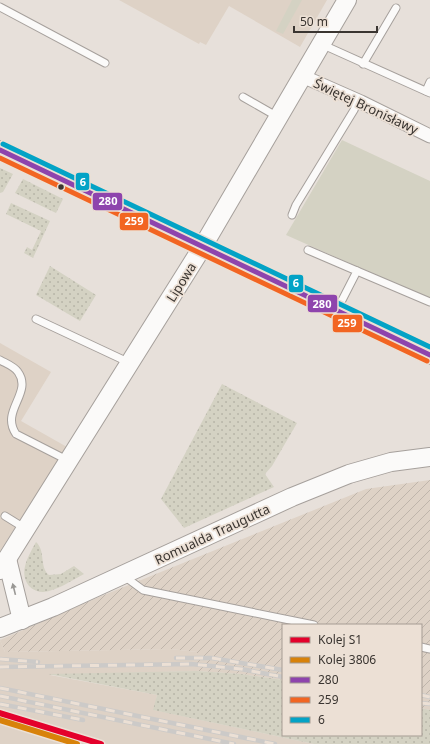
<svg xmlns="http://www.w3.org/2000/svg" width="430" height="744" font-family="'Noto Sans',sans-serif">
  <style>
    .built { fill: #ded2c6 }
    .industrial { fill: url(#industrial-furrows) }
    .grass { fill: url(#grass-dots) }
    .park { fill: #d4d2c3 }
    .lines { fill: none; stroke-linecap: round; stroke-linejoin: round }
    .lane-casing { stroke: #a6a09c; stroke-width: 9 }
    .street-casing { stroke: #a6a09c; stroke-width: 15 }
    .secondary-casing { stroke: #a6a09c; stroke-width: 20 }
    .lane { stroke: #fbfaf9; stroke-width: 7 }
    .street { stroke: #fbfaf9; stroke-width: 13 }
    .secondary { stroke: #fbfaf9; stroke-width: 18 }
    .rail-casing { stroke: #cccac8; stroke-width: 4.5 }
    .rail { stroke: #ece0d5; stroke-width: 3; stroke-dasharray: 9; stroke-linecap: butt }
    .bus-1-casing { stroke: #ece0d5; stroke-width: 8 }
    .bus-2-casing { stroke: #ece0d5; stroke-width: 8 }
    .bus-3-casing { stroke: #ece0d5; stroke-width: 8 }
    .bus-1 { stroke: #8e44ad; stroke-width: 5 }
    .bus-2 { stroke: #f26522; stroke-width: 5 }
    .bus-3 { stroke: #03a3c6; stroke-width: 5 }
    .rail-1-casing { stroke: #ece0d5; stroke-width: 9 }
    .rail-2-casing { stroke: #ece0d5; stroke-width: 9 }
    .rail-1 { stroke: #e4002b; stroke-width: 6 }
    .rail-2 { stroke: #d8820a; stroke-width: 6 }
    .oneway { fill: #9a9895 }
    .bus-dot { fill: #3a3531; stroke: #ece0d5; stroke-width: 1.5 }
    .labels { text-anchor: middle; stroke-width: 3.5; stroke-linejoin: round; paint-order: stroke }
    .street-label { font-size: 13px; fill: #3a3531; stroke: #ece0d5 }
    .line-badge { stroke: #ece0d5; stroke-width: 1.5 }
    .badge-label { font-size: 11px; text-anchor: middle; font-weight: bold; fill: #fff }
  </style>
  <defs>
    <pattern id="industrial-furrows" width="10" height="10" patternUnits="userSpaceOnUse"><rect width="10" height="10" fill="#ded2c6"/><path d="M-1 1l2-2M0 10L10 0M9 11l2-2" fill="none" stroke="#bfb5ab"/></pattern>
    <pattern id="grass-dots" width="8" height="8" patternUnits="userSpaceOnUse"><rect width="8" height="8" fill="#d4d2c3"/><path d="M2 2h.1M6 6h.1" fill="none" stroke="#b7b5a8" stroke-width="1.8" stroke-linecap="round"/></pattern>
  </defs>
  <rect width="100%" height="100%" fill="#e7e0da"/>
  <g class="built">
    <path d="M119 0H327L300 47 229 6 206 45 200 42 199 44Z"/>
    <path d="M0 343 51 372 21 421 67 447 0 551Z"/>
    <path d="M0 640 5 652 170 649 197 652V671L50 675 157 695 154 710 314 744H0Z"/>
  </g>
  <path class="industrial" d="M430 480V710L421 708V625H283V680L241 674 197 671V652L170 649 5 652 0 640 99 597 366 489Z"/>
  <g class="grass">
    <path d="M0 168 13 174 3 192 0 193Z"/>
    <path d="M23 179 63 199 56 213 15 193Z"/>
    <path d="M11 203 50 221 33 258 24 253 27 247 32 250 41 231 6 214Z"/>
    <path d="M50 266 96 295 80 321 36 295Z"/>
    <path d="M222 384 297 423 272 466 265 474 274 487 184 528 161 499Z"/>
    <path d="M36 542C46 551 39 567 49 575L61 574 74 566 84 574C72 580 57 591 43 592 38 592 33 590 29 586 18 572 29 555 36 542Z"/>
    <path d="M197 671 241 674 283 680V735H421V708L430 710V744H314L153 710 157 695 48 674Z"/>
  </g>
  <g class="park">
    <path d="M292 0H302L283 34 276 31Z"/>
    <path d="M342 140 430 181V299L286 235Z"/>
  </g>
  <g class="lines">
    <g class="lane-casing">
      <g id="lane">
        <path d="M0 7 105 63"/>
        <path d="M321 44 430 93"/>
        <path d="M363 64 396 8"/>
        <path d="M426 91 430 82"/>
        <path d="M243 97 278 117"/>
        <path d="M292 215 296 205 354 110 358 100"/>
        <path d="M308 250 357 271 337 310"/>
        <path d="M357 271 430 302"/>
        <path d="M36 319 130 363"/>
        <path d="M0 360C5 363 14 366 18 372 33 393 0 411 16 434L69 461"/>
        <path d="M5 516 26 529"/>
        <path d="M124 576 143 590 314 625"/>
        <path d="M421 647 430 649"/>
      </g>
    </g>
    <g class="street-casing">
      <path id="street" d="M302 76 361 102 430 136"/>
    </g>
    <g class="secondary-casing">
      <g id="secondary">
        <path d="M0 150 430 355"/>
        <path d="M7 559 22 620"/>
        <path d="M0 570 203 246 347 0"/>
        <path d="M0 628 53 607 292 497 349 474 391 462 430 457"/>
      </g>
    </g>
    <use href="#lane" class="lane"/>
    <use href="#street" class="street"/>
    <use href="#secondary" class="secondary"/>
    <g class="rail-casing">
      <g id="rail">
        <path d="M176 658H212L283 670"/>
        <path d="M0 659 38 662"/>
        <path d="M0 667 191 664 241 669 283 677"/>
        <path d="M0 688 275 744"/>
        <path d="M421 695 430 697"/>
        <path d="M0 696 234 744"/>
        <path d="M421 703 430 704"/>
        <path d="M0 704 83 720"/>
        <path d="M0 721 76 744"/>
      </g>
    </g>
    <use href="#rail" class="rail"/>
    <g class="bus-1-casing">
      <path id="bus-1" d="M0 150 430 355"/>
    </g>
    <g class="bus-2-casing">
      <path id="bus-2" d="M0 158 427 361"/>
    </g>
    <g class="bus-3-casing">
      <path id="bus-3" d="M3 144 430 347"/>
    </g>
    <use href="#bus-1" class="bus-1"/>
    <use href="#bus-2" class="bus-2"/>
    <use href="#bus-3" class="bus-3"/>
    <g class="rail-1-casing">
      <path id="rail-1" d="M0 713 101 744"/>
    </g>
    <g class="rail-2-casing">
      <path id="rail-2" d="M0 720 77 744"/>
    </g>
    <use href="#rail-1" class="rail-1"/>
    <use href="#rail-2" class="rail-2"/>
  </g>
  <defs><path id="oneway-solid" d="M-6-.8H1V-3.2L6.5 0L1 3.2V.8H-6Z"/></defs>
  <use class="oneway" href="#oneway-solid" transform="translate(14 589) rotate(-104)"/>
  <circle class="bus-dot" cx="61" cy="187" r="3.5"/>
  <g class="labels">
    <g class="street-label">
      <text transform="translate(366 106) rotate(25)" y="5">Świętej Bronisławy</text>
      <text transform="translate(181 282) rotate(-58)" y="5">Lipowa</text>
      <text transform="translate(212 534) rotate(-25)" y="5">Romualda Traugutta</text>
    </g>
  </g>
  <g class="line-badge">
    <rect x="75" y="172" width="15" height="19" rx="4" fill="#03a3c6"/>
    <rect x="92" y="192" width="31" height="19" rx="4" fill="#8e44ad"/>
    <rect x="119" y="212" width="30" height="19" rx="4" fill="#f26522"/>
    <rect x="288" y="274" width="16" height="19" rx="4" fill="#03a3c6"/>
    <rect x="307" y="294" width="31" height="19" rx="4" fill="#8e44ad"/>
    <rect x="332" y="314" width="31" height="19" rx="4" fill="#f26522"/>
  </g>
  <g class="badge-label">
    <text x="83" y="186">6</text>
    <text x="108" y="205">280</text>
    <text x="134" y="225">259</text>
    <text x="296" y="287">6</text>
    <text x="322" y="308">280</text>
    <text x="347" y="327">259</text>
  </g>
  <rect x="282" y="624" width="140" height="112" fill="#ece0d5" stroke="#a59c93"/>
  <rect x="290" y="637" width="20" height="6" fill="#e4002b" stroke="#a59c93"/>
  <text x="318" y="644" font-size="12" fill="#3a3531">Kolej S1</text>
  <rect x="290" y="657" width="20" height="6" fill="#d8820a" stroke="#a59c93"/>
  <text x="318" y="664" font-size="12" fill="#3a3531">Kolej 3806</text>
  <rect x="290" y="677" width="20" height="6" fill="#8e44ad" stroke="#a59c93"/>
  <text x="318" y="684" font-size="12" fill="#3a3531">280</text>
  <rect x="290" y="697" width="20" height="6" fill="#f26522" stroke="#a59c93"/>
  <text x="318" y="704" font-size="12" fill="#3a3531">259</text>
  <rect x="290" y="717" width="20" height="6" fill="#03a3c6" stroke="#a59c93"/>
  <text x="318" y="724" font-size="12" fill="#3a3531">6</text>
  <path d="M294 26v6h83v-6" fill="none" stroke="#3a3531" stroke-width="2"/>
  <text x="300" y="26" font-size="12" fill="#3a3531" stroke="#ece0d5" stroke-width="3" paint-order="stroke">50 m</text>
</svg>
